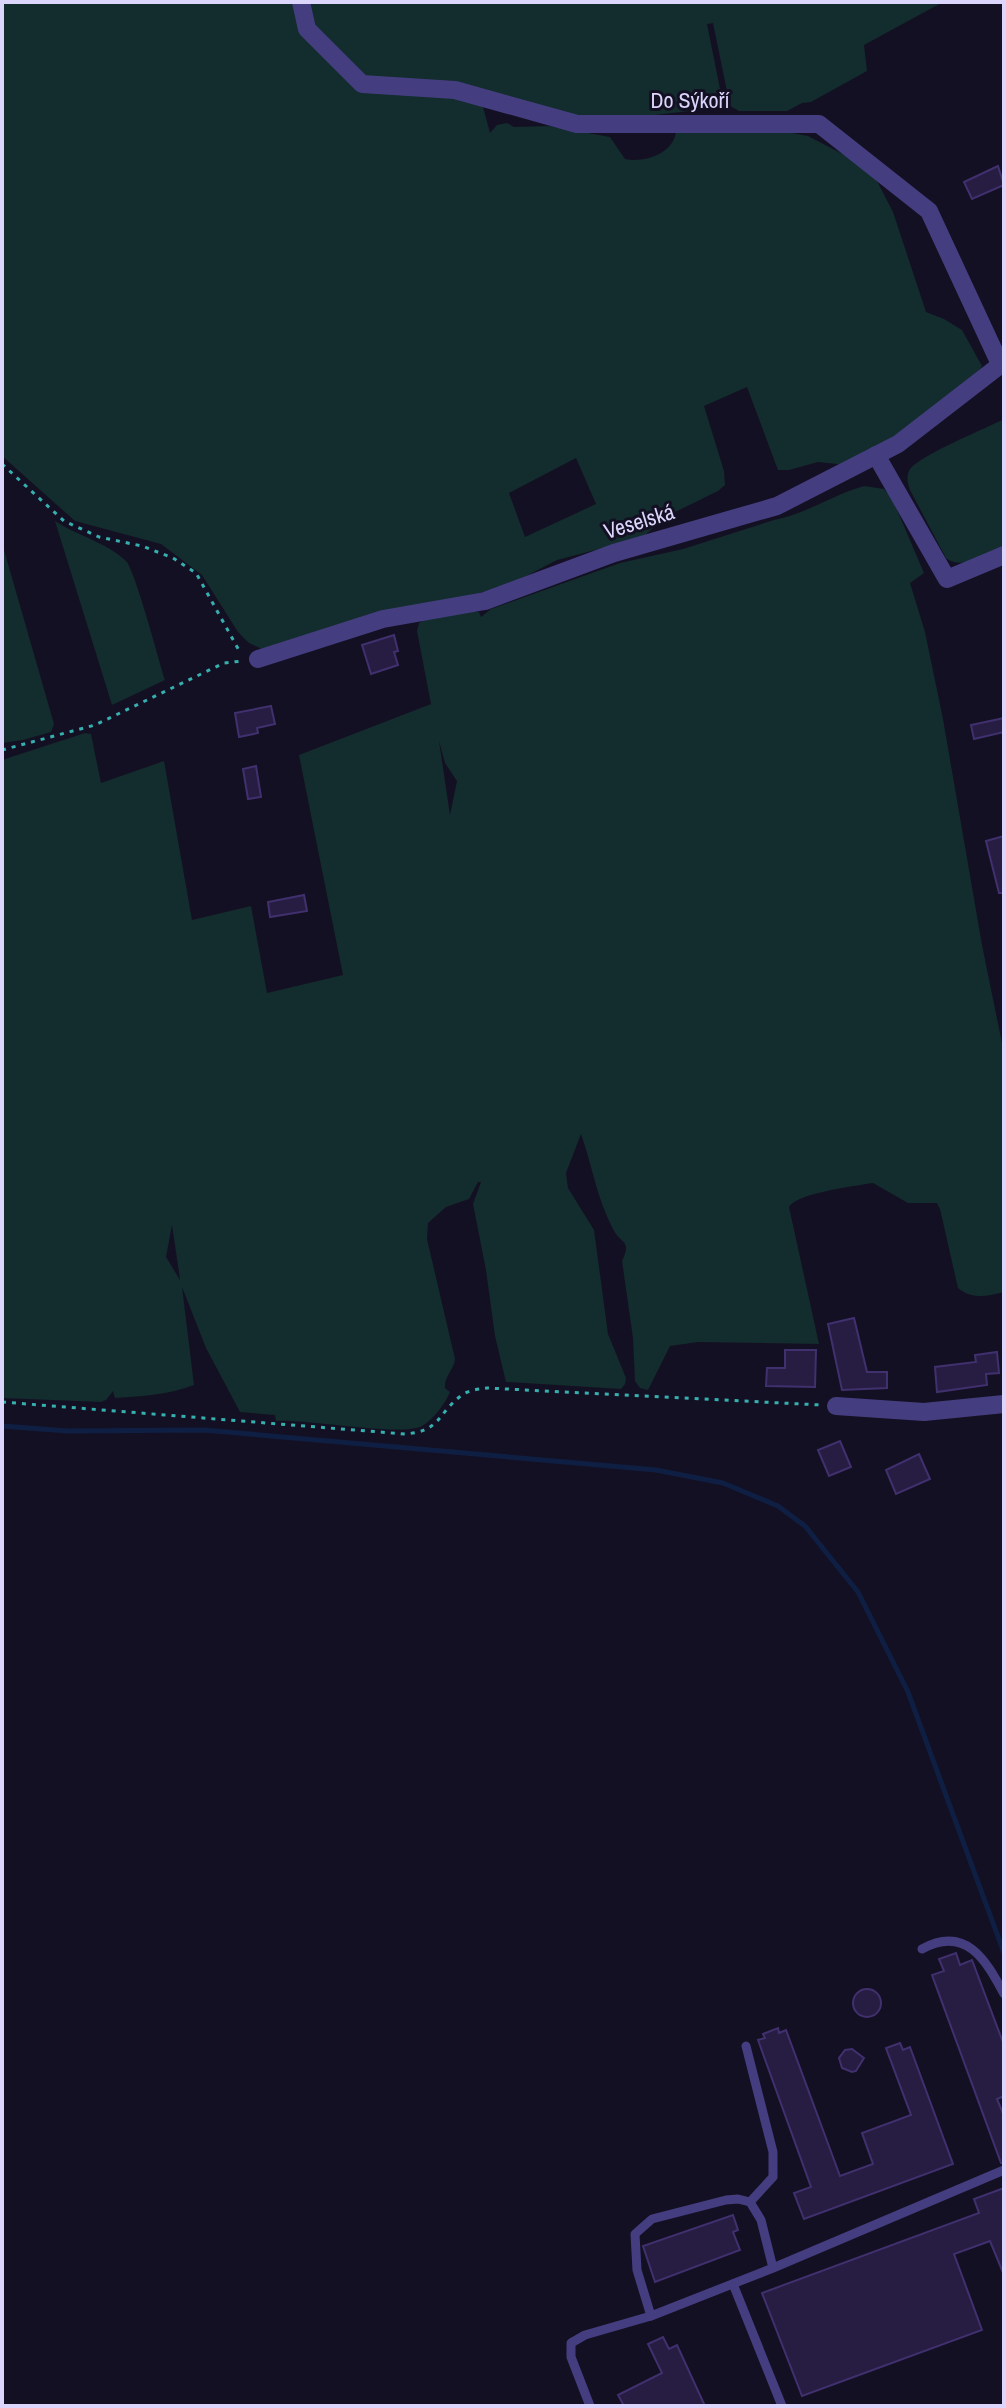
<svg xmlns="http://www.w3.org/2000/svg" width="1006" height="2408" font-family="'Archivo Narrow',sans-serif">
  <style>
    .green { fill: #132c2d; fill-rule: evenodd }
    .lines { fill: none; stroke-linecap: round; stroke-linejoin: round }
    .stream { stroke: #0f1f43; stroke-width: 5 }
    .building { fill: #271d43; stroke: #40306e; stroke-width: 2 }
    .path { stroke: #36afaf; stroke-width: 3; stroke-dasharray: 4 6; stroke-linecap: butt }
    .lane { stroke: #443e80; stroke-width: 9 }
    .street { stroke: #443e80; stroke-width: 18 }
    .labels { text-anchor: middle; stroke-width: 6; stroke-linejoin: round; paint-order: stroke }
    .street-label { font-size: 22px; fill: #dcd5fc; stroke: #141023 }
  </style>
  <rect width="100%" height="100%" fill="#141023"/>
  <g class="green">
    <path d="M2 2H943L864 45 867 71 811 102 802 103 787 111H739L730 106 713 23 707 24 721 94 719 99 706 109 612 120 571 115 479 92 490 133 497 125 507 123 514 127 549 126 610 137 625 159C644 163 673 154 676 132L781 131 808 136 856 161 877 181 893 212 926 312 944 319 962 330 982 366 975 379 912 427 847 465 818 462 789 470H778L747 387 704 406 724 471 725 485 718 491 665 517 642 538 557 560 507 586 264 650 249 643 238 632 202 575 161 544 75 521 2 456ZM576 458 596 504 525 537 509 493Z"/>
    <path d="M1004 419V547C987 554 963 571 946 558L910 490C908 484 906 478 909 471 915 457 987 428 1004 419Z"/>
    <path d="M864 486 884 489 892 498 924 573 910 583 925 632 943 719 982 945 1004 1053V1292C988 1296 972 1300 958 1288L940 1209 937 1203H908L873 1183C855 1186 797 1193 789 1207L819 1344 698 1342 670 1346 648 1390 640 1388 635 1381 633 1338 622 1261C632 1239 621 1245 613 1229 597 1199 592 1165 581 1134L566 1173 568 1188 594 1230 608 1334 626 1378 625 1384 621 1389 506 1382 495 1336 486 1270 473 1204 481 1182H478L469 1199 446 1207 428 1223 427 1239 455 1359C454 1370 444 1376 445 1388L450 1392C445 1404 433 1420 422 1426 400 1437 309 1419 276 1421L275 1415 240 1412 206 1348 182 1287 194 1385C168 1395 143 1396 115 1398L113 1391 106 1400 101 1402 2 1398V760L85 733 91 734 101 783 164 761 192 920 251 906 267 993 343 975 299 755 431 704 417 631 419 623 424 620 471 611 479 612 481 617 491 609 620 563 683 549 774 520C806 514 832 495 864 486ZM439 741 445 763 457 781 450 815ZM172 1225 180 1279V1280L166 1257Z"/>
    <path d="M55 521C78 536 106 542 126 561 135 570 159 661 165 680L112 705Z"/>
    <path d="M2 543 54 724 51 732 23 740 2 743Z"/>
  </g>
  <g class="lines">
    <path class="stream" d="M2 1426 68 1431 204 1430 656 1470 723 1483 778 1506 805 1526 858 1592 908 1692 1004 1953"/>
  </g>
  <g class="building">
    <path d="M998 166 1004 185 972 199 964 182Z"/>
    <path d="M394 635 398 651 394 652 398 665 371 674 362 645Z"/>
    <path d="M271 706 275 724 257 728 258 733 239 737 235 713Z"/>
    <path d="M1004 718V732L974 739 971 725Z"/>
    <path d="M256 766 261 797 248 799 243 769Z"/>
    <path d="M1004 836V893H999L986 841Z"/>
    <path d="M304 895 307 911 270 917 268 902Z"/>
    <path d="M854 1318 867 1372H887V1388L842 1390 828 1324Z"/>
    <path d="M785 1350H816L815 1387 766 1386 767 1368H785Z"/>
    <path d="M997 1352 999 1373 986 1374 987 1385 937 1392 935 1367 976 1362 975 1355Z"/>
    <path d="M840 1441 851 1467 829 1476 818 1450Z"/>
    <path d="M919 1454 930 1479 896 1494 886 1470Z"/>
    <path d="M956 1953 960 1965 972 1960 1004 2045V2096L997 2099 1004 2116V2163H1001L932 1975 944 1971 939 1959Z"/>
    <circle cx="867" cy="2003" r="14"/>
    <path d="M778 2028 779 2033 786 2030 840 2176 873 2164 862 2133 911 2115 886 2048 900 2043 903 2050 910 2047 953 2164 804 2219 794 2193 811 2187 758 2040 765 2038 763 2034Z"/>
    <path d="M852 2049 864 2058 856 2071 852 2072 842 2068 839 2058 845 2050Z"/>
    <path d="M1004 2188V2275L990 2241 954 2254 982 2330 802 2396 762 2293 979 2213 974 2199Z"/>
    <path d="M733 2215 738 2230 733 2232 740 2250 655 2282 643 2246Z"/>
    <path d="M663 2337 669 2349 677 2345 705 2406H624L618 2395 662 2373 648 2344Z"/>
  </g>
  <g class="lines">
    <g class="path">
      <path d="M2 464 64 521 99 537 142 546 173 558 196 573 241 654"/>
      <path d="M2 750 95 725 224 663 242 661"/>
      <path d="M2 1402 405 1434C442 1431 437 1413 462 1395 469 1390 479 1389 487 1388L821 1405"/>
    </g>
    <g class="lane">
      <path d="M922 1949C966 1925 986 1960 1004 1994"/>
      <path d="M746 2046 773 2152V2177L750 2202"/>
      <path d="M733 2284 782 2406"/>
      <path d="M651 2316 637 2270 635 2234 652 2219 726 2200 738 2199 750 2202 761 2220 773 2268"/>
      <path d="M590 2406 571 2357V2343L585 2335 651 2316 773 2268 1004 2170"/>
    </g>
    <g class="street">
      <path d="M301 2 307 29 362 84 455 90 577 124H819L929 211 1000 364"/>
      <path d="M876 455 947 579 1004 555"/>
      <path d="M258 659 383 619 485 601 614 553 777 506 898 444 1004 362"/>
      <path d="M836 1406 924 1412 1004 1404"/>
    </g>
  </g>
  <g class="labels">
    <g class="street-label">
      <text x="690" y="108">Do Sýkoří</text>
      <text transform="translate(639 521) rotate(-17)" y="8">Veselská</text>
    </g>
  </g>
  <rect width="1006" height="2408" fill="none" stroke="#dcd5fc" stroke-width="8"/>
</svg>
